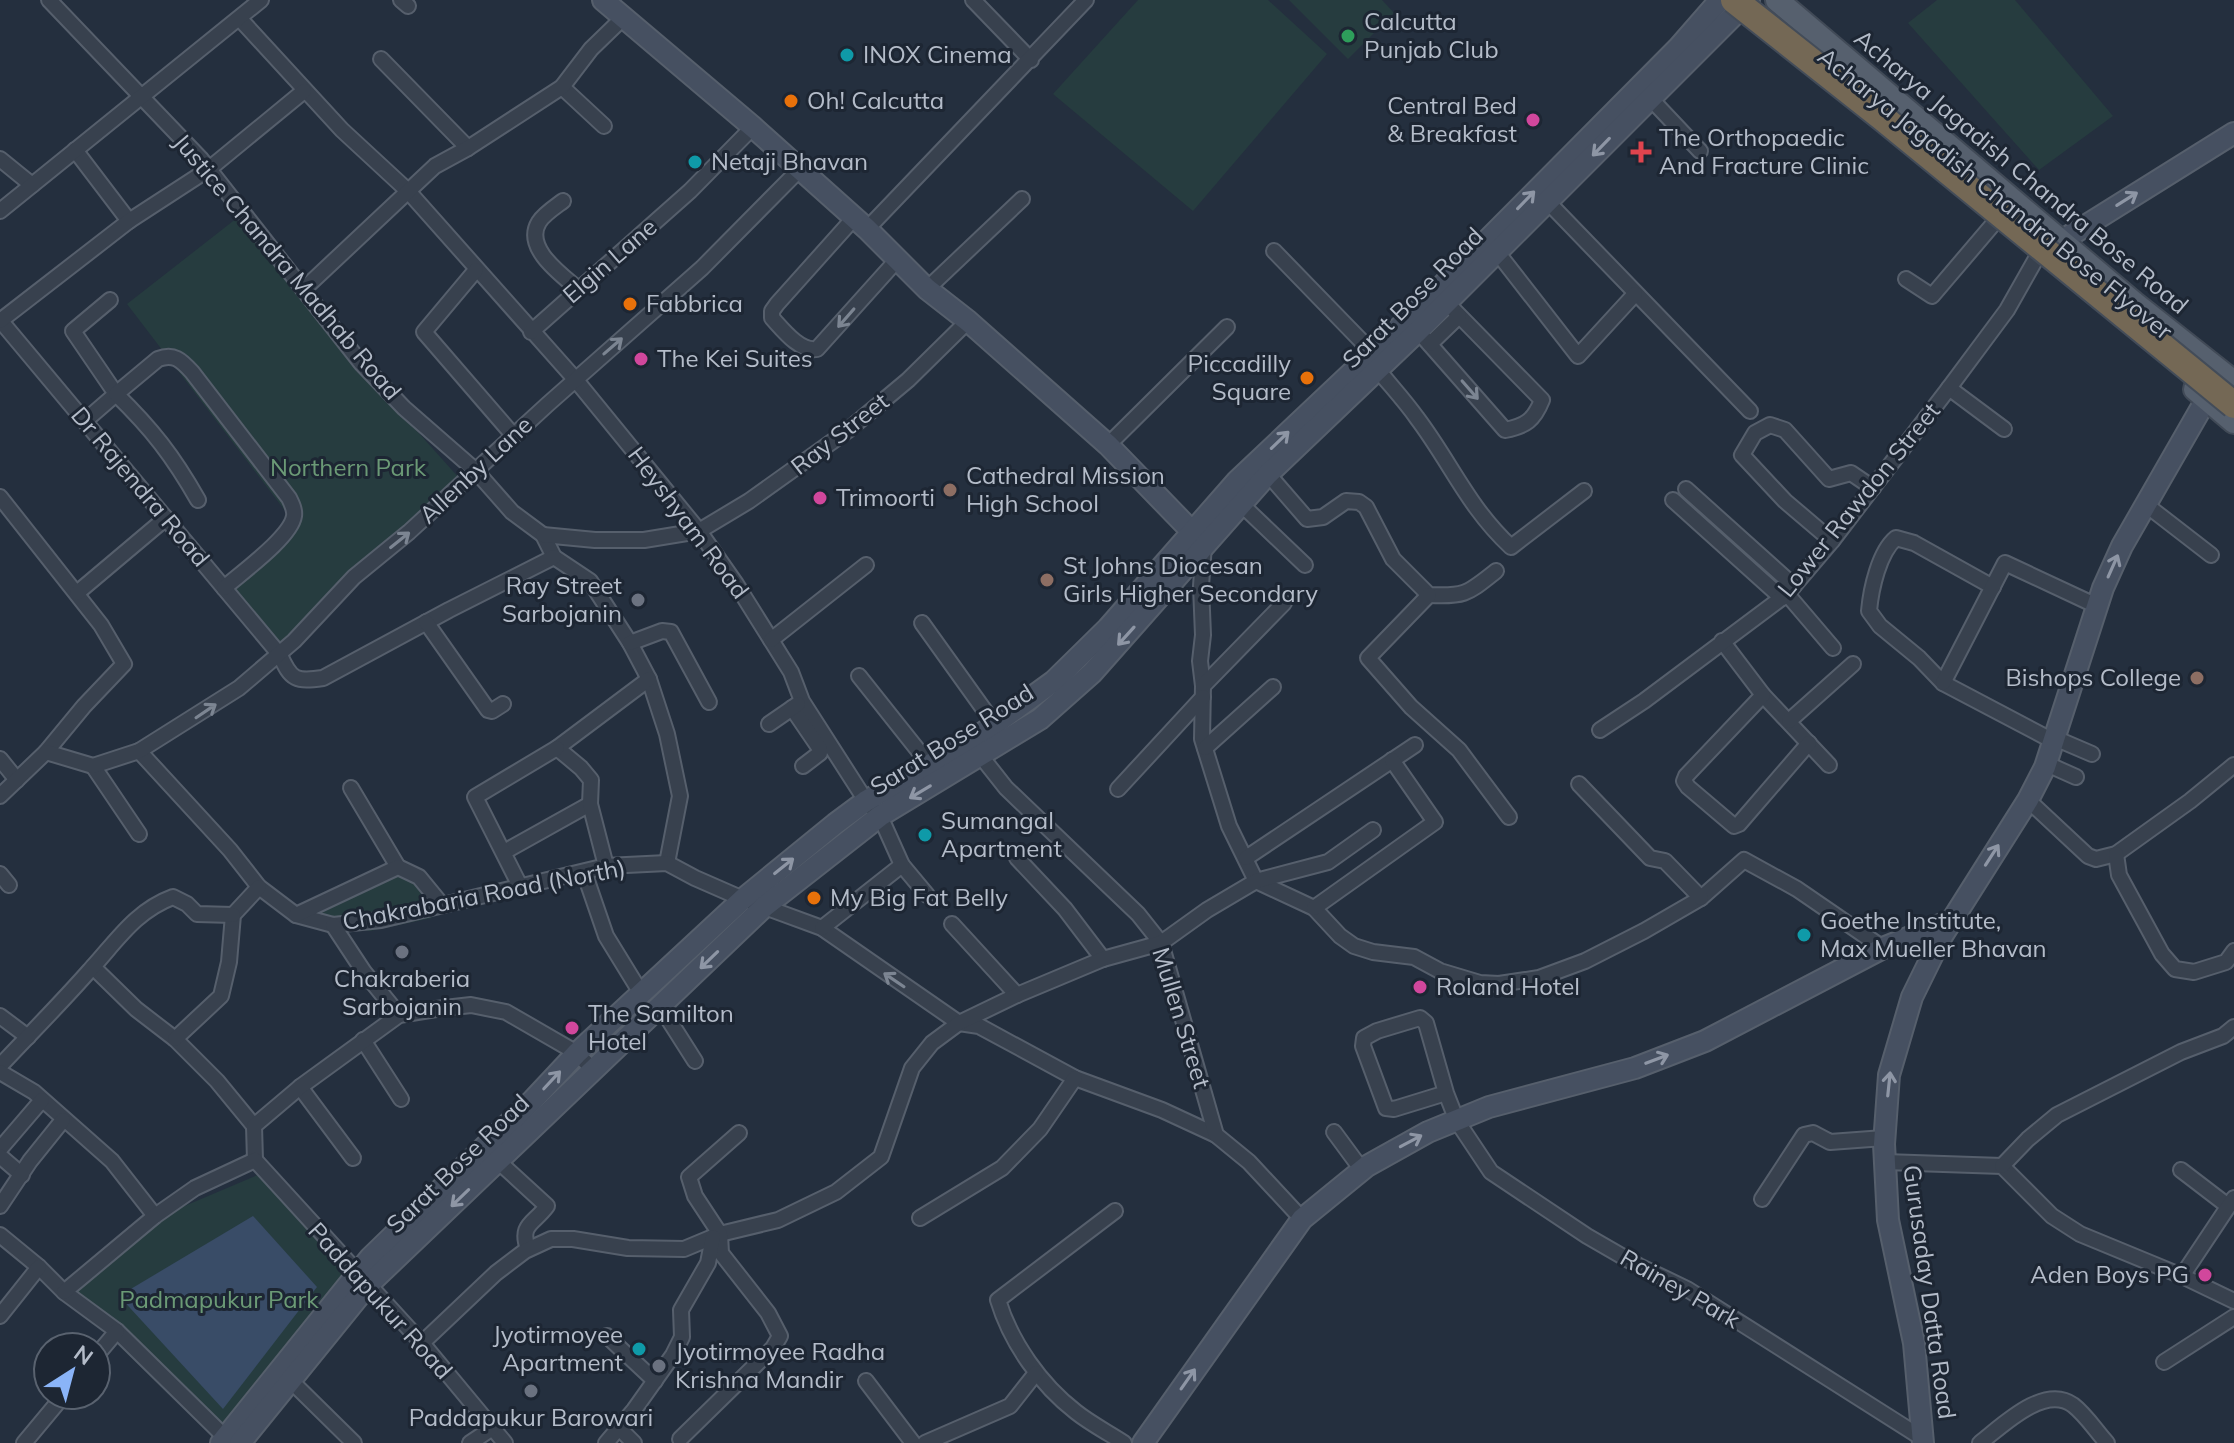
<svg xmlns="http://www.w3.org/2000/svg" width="2234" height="1443" font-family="Mulish,sans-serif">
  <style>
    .green { fill: #263c3f }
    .water { fill: #394c67 }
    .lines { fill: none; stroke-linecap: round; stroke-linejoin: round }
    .street-casing { stroke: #565f6c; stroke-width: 18 }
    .secondary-casing { stroke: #565f6c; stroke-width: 24 }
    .primary-casing { stroke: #414a57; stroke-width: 26 }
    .street { stroke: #38414e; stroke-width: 14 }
    .secondary { stroke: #465061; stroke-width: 20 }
    .primary { stroke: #56606e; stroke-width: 22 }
    .highway-bridge-casing { stroke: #434c59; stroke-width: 30; stroke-linecap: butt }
    .highway-bridge { stroke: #746855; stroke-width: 26 }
    .oneway { stroke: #8e96a5 }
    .oneway2 { stroke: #7c8592 }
    .leisure-dot { fill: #2e9e5b; stroke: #1d2633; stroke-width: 3 }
    .culture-dot { fill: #0f9aa8; stroke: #1d2633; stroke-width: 3 }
    .food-dot { fill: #e8710a; stroke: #1d2633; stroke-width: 3 }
    .hotel-dot { fill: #d1479c; stroke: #1d2633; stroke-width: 3 }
    .health-dot { fill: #e0444e; stroke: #1d2633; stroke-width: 3 }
    .education-dot { fill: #8d6e63; stroke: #1d2633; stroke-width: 3 }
    .worship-dot { fill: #6b7280; stroke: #1d2633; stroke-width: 3 }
    .labels { text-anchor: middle; stroke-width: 6; stroke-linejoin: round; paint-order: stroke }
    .poi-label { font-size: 24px; fill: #b4bcc9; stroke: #1d2633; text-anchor: start }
    .street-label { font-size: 24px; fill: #b4bcc9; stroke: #1d2633 }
    .park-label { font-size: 24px; fill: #6b9a76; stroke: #1d2633 }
  </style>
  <rect width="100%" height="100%" fill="#242f3e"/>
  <g class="green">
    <path d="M1138 0H1268L1327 54 1193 211 1053 94Z"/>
    <path d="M1289 0H1382L1394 13 1348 59Z"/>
    <path d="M1937 0H2015L2113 116 2039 170 1908 23Z"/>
    <path d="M237 218 337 342 460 479 280 649 228 588 296 525 127 304Z"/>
    <path d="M397 876 416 883 432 918 370 931 337 927 311 918Z"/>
    <path d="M260 1174 360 1291 219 1443 65 1293 161 1216Z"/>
  </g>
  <path class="water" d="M253 1216 317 1287 223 1409 119 1296Z"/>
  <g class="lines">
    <g class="street-casing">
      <g id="street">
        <path d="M49 0 201 159 361 363 404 408 475 470 512 512 543 535 554 557 590 581 630 643 649 679 667 734 680 796 667 863"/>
        <path d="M401 0 408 6"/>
        <path d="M973 0 1031 60"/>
        <path d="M240 19 342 130 408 191 575 379 699 531 736 584 791 672 802 701 866 801 880 816 902 865 927 895"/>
        <path d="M381 59 468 148"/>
        <path d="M562 87 604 126"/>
        <path d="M1650 98 1700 151"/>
        <path d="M75 150 129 221"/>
        <path d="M0 159 32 185"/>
        <path d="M563 201C555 207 544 214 539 222 523 248 562 275 578 289"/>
        <path d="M1548 202 1750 411"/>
        <path d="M0 211 261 0"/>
        <path d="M854 218 777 304 772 311V318C783 330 800 352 817 349L897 260"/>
        <path d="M867 229 1086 0"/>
        <path d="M1274 251 1373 353"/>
        <path d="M1497 252 1578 356 1635 294"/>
        <path d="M476 270 424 332 513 435"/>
        <path d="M1906 279 1932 296 1995 222"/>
        <path d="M304 289 435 166 468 148 562 87 591 49 623 18"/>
        <path d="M927 289 1022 199"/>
        <path d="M0 320 280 655C291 680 296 682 323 678L449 610 554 557"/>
        <path d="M0 321 129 221 209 169 304 91"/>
        <path d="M1418 331 1505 430C1526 426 1534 420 1542 400L1447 303"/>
        <path d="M531 332 690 191 753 127"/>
        <path d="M1430 344 1459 316"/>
        <path d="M1378 370C1391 386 1405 401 1417 418 1451 463 1468 507 1511 547L1584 491"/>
        <path d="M1949 388 2004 429"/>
        <path d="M86 420 116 394 73 331 110 300"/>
        <path d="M1108 445 1227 327"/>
        <path d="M1268 474 1307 519 1323 517 1346 501 1359 502 1366 507 1393 559 1429 595C1466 597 1468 593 1496 571"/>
        <path d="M1686 489 1794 586"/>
        <path d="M0 497 101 625 124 664 84 706 46 752"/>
        <path d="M198 500C173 456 152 429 116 394L158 359C174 353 181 360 192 372L289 498C292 504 295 510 294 516 291 537 241 573 224 588"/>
        <path d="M1673 500 1782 598"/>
        <path d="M1241 504 1305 565"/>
        <path d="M2145 504 2211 555"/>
        <path d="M543 535 595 540H644L699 531 749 501 847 431 908 380 968 321"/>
        <path d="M1832 541 1785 501 1742 455 1755 433 1770 425 1785 430 1829 479 1851 473 1873 488"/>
        <path d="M1204 545 1201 586 1203 635 1200 661 1203 686 1202 739 1229 826 1256 881 1314 908 1340 936 1354 946 1373 952 1414 957 1440 971 1480 983 1499 984 1539 978 1585 961 1644 931 1701 898 1744 860 1797 889 1883 948"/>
        <path d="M1993 587 1914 543 1896 538C1879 552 1871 589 1869 611L1880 626 1919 658 1943 683 2055 742"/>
        <path d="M77 593 166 518"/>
        <path d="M1787 594 1833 648"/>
        <path d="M1429 595 1368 658 1411 707 1459 750 1509 817"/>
        <path d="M426 622 488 710 492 711 503 704"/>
        <path d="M922 623 995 725"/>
        <path d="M771 640 866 565"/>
        <path d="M1722 641 1763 695 1829 765"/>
        <path d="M630 643 662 631 671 632 709 702"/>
        <path d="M859 676 929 764"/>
        <path d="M1943 683 2005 563 2097 606"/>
        <path d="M1203 686 1284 603"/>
        <path d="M1763 695 1686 776 1684 781 1688 787 1734 826 1739 824 1809 743"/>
        <path d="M792 708 820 749V753L803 766"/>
        <path d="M1789 721 1853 664"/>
        <path d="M769 724 798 704"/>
        <path d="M1600 730 1644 701 1787 594 1832 541 1949 388 2007 310 2037 257"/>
        <path d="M2057 739 2092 754"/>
        <path d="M1205 748 1273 687"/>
        <path d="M139 751 230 850 259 887 296 915 333 925 381 920 606 866 667 863 695 878 743 899 822 928 959 1023 979 1026 1075 1078 1162 1110 1216 1135"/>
        <path d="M980 755 1006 788 1138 914 1161 943 1216 1135 1249 1162 1302 1219"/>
        <path d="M0 759 17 780"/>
        <path d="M2047 764 2076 777"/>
        <path d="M93 766 139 834"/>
        <path d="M1579 784 1650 858 1665 861 1701 898"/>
        <path d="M351 788 398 867"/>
        <path d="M1118 789 1203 697"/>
        <path d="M0 796 46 752 93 766 139 751 239 688 294 641 354 577 409 532 548 404 702 268 799 170"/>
        <path d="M2028 800 2088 856 2096 859 2116 854 2190 801 2234 765"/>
        <path d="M504 852 590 804"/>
        <path d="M2116 854 2119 875 2162 954 2175 969 2194 972 2226 962 2234 951"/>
        <path d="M1017 858 1065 909 1103 959"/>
        <path d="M1246 858 1415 745"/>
        <path d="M606 866 590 804 591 780 581 768 557 748 649 679"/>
        <path d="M584 872 606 936 641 993"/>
        <path d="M0 874 9 885"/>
        <path d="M520 886 475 797 557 748"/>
        <path d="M1314 908 1435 822 1392 760"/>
        <path d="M296 915 398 867 419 877 442 905"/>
        <path d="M952 924 1017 995"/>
        <path d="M333 925 364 972 399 1015"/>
        <path d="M822 928 902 865"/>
        <path d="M93 967 136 1009 175 1039 217 1081 254 1126"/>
        <path d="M660 1006 695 1061"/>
        <path d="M0 1016 28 1037"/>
        <path d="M175 1039 221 996 229 962 233 915 259 887"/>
        <path d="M363 1040 401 1099"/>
        <path d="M0 1066C30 1034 61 1003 90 970 116 942 135 911 173 897L187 904 197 914 233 915"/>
        <path d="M0 1072 34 1092 112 1161 155 1216"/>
        <path d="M300 1087 353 1158"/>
        <path d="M1446 1093 1426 1023 1420 1018 1377 1031 1364 1038 1363 1046 1386 1108 1394 1109 1446 1093 1457 1121 1491 1172 1587 1236 1639 1266 1687 1289 1922 1438"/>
        <path d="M1334 1132 1362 1170"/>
        <path d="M0 1149 42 1100"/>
        <path d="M0 1156 22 1175"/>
        <path d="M255 1160 254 1126 300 1087 399 1015 436 1009 471 1005 506 1012 577 1053 593 1070"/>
        <path d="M498 1161 547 1206C534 1224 519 1224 528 1249"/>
        <path d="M1885 1162 2002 1166 2052 1216 2080 1234 2182 1276 2234 1301"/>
        <path d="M2002 1166 2028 1139 2057 1115 2181 1052 2223 1036 2234 1027"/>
        <path d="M2181 1170 2228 1206"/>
        <path d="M1762 1199 1804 1135 1813 1133 1830 1142 1884 1138"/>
        <path d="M0 1206 30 1161 63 1120"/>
        <path d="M1115 1211 998 1300C1011 1343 1041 1385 1076 1412 1091 1424 1109 1433 1124 1443"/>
        <path d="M920 1218 1002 1168 1040 1129 1075 1078"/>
        <path d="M0 1235 39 1267 64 1292 117 1331 231 1443"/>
        <path d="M2182 1276 2234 1198"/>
        <path d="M64 1292 155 1216 195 1188 255 1160 422 1343 505 1443"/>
        <path d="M0 1316 39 1267"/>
        <path d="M607 1336 655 1381"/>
        <path d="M422 1343 496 1273 525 1251 551 1239H573L628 1248 684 1249 720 1234 778 1220 836 1192 881 1157 912 1068 932 1043 959 1023 1017 995 1103 959 1161 943 1207 910 1256 881 1328 862 1373 830"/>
        <path d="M96 1356 117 1331"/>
        <path d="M2164 1362 2234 1317"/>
        <path d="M290 1380 354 1443"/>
        <path d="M866 1381 913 1443"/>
        <path d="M619 1428 634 1443"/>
        <path d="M680 1439 773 1348 780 1336 768 1313 721 1253 720 1234 695 1196 689 1177 739 1133"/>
        <path d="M24 1443 64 1395"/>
        <path d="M470 1443 491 1429"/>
        <path d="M606 1443 634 1410 673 1355 682 1337 681 1310 708 1263 713 1237"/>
        <path d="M925 1443 1010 1406 1036 1373"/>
        <path d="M1980 1443C2002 1426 2044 1384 2073 1405 2086 1415 2096 1431 2107 1443"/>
      </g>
    </g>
    <g class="secondary-casing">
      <g id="secondary">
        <path d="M603 0 753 127 867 229 927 289 968 321 1108 445 1202 542"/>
        <path d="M2050 248 2234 133"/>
        <path d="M221 1443 370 1258 533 1100 577 1053 743 899 835 824 866 801 973 740 1054 681 1108 628 1237 481 1416 312 1679 47 1720 0"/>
        <path d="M240 1443 368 1285 765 906 880 816 1040 719 1092 673 1268 474 1418 331 1749 0"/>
        <path d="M1143 1443 1302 1219 1367 1166 1428 1132 1489 1107 1635 1068 1705 1041 1883 948 1950 921"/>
        <path d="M1923 1443 1914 1343 1888 1220 1884 1144 1889 1075 1912 997 1942 936 2028 800 2045 767 2103 588 2122 546 2215 384"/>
      </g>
    </g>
    <g class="primary-casing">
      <g id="primary">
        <path d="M1777 0 2134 303 2234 382"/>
        <path d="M2195 389 2234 422"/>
      </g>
    </g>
    <use href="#street" class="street"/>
    <use href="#secondary" class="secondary"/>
    <use href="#primary" class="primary"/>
    <g class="highway-bridge-casing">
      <path id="highway-bridge" d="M1734 0 1883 118 2234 405"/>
    </g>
    <use href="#highway-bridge" class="highway-bridge"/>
  </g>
  <defs><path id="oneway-shaft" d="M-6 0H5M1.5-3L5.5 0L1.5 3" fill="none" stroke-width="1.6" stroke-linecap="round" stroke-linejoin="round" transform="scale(2)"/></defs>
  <g class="oneway">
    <use href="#oneway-shaft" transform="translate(1601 147) rotate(134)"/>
    <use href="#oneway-shaft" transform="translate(2127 199) rotate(-32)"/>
    <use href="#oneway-shaft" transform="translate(1526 200) rotate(-46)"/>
    <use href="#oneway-shaft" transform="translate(1280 440) rotate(-44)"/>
    <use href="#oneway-shaft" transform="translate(2113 566) rotate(-66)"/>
    <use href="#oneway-shaft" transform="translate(1126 636) rotate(132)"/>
    <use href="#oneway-shaft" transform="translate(920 792) rotate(149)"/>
    <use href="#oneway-shaft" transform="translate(1992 855) rotate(-57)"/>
    <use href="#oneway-shaft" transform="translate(784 866) rotate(-39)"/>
    <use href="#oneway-shaft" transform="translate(709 960) rotate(136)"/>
    <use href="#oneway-shaft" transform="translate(1657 1059) rotate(-21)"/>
    <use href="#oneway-shaft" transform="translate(552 1080) rotate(-47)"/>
    <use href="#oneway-shaft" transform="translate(1889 1084) rotate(-84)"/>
    <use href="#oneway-shaft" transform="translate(1411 1141) rotate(-28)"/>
    <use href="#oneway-shaft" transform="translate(460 1198) rotate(136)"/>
    <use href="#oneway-shaft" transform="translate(1188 1379) rotate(-55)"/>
  </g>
  <g class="oneway2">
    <use href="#oneway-shaft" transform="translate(846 318) rotate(131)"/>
    <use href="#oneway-shaft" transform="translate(613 346) rotate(-41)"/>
    <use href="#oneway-shaft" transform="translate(1470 390) rotate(49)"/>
    <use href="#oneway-shaft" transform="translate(400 540) rotate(-39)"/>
    <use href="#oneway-shaft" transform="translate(206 711) rotate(-34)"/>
    <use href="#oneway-shaft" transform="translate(894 980) rotate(-146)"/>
  </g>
  <circle class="leisure-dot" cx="1348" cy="36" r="8"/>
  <g class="culture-dot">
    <circle cx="847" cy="55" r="8"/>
    <circle cx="695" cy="162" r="8"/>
    <circle cx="925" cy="835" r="8"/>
    <circle cx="1804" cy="935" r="8"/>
    <circle cx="639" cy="1349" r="8"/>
  </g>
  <g class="food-dot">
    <circle cx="791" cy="101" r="8"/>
    <circle cx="630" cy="304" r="8"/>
    <circle cx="1307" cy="378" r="8"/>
    <circle cx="814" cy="898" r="8"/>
  </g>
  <g class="hotel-dot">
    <circle cx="1533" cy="120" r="8"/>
    <circle cx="641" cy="359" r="8"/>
    <circle cx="820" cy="498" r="8"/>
    <circle cx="1420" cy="987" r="8"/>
    <circle cx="572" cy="1028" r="8"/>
    <circle cx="2205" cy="1275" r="8"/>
  </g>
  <path class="health-dot" d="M1637 140h8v8h8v8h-8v8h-8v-8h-8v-8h8z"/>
  <g class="education-dot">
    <circle cx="950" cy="490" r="8"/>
    <circle cx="1047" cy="580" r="8"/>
    <circle cx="2197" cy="678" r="8"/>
  </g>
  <g class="worship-dot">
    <circle cx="638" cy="600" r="8"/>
    <circle cx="402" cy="952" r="8"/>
    <circle cx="659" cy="1366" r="8"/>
    <circle cx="531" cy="1391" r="8"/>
  </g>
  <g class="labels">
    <g class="poi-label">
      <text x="1364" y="30">Calcutta<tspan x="1364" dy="28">Punjab Club</tspan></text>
      <text x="863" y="63">INOX Cinema</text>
      <text x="807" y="109">Oh! Calcutta</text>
      <text x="1517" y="114" text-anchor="end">Central Bed<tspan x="1517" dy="28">&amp; Breakfast</tspan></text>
      <text x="1659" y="146">The Orthopaedic<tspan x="1659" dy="28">And Fracture Clinic</tspan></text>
      <text x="711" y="170">Netaji Bhavan</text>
      <text x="646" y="312">Fabbrica</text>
      <text x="657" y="367">The Kei Suites</text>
      <text x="1291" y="372" text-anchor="end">Piccadilly<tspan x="1291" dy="28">Square</tspan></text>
      <text x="966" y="484">Cathedral Mission<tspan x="966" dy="28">High School</tspan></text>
      <text x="836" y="506">Trimoorti</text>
      <text x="1063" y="574">St Johns Diocesan<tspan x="1063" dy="28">Girls Higher Secondary</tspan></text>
      <text x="622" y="594" text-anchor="end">Ray Street<tspan x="622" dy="28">Sarbojanin</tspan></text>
      <text x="2181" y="686" text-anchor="end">Bishops College</text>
      <text x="941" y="829">Sumangal<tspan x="941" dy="28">Apartment</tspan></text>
      <text x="830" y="906">My Big Fat Belly</text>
      <text x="1820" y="929">Goethe Institute,<tspan x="1820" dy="28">Max Mueller Bhavan</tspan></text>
      <text x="402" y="987" text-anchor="middle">Chakraberia<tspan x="402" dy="28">Sarbojanin</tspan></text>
      <text x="1436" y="995">Roland Hotel</text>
      <text x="588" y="1022">The Samilton<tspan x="588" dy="28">Hotel</tspan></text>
      <text x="2189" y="1283" text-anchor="end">Aden Boys PG</text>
      <text x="623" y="1343" text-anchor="end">Jyotirmoyee<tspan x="623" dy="28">Apartment</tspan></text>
      <text x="675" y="1360">Jyotirmoyee Radha<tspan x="675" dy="28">Krishna Mandir</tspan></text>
      <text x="531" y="1426" text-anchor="middle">Paddapukur Barowari</text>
    </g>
    <g class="street-label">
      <text transform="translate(2021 172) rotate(40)" y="8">Acharya Jagadish Chandra Bose Road</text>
      <text transform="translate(1995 194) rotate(39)" y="8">Acharya Jagadish Chandra Bose Flyover</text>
      <text transform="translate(610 261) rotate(-41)" y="8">Elgin Lane</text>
      <text transform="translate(287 267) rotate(50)" y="8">Justice Chandra Madhab Road</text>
      <text transform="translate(1413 298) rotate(-45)" y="8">Sarat Bose Road</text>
      <text transform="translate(840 434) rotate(-38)" y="8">Ray Street</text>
      <text transform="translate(476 470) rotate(-43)" y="8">Allenby Lane</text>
      <text transform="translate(140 487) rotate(50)" y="8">Dr Rajendra Road</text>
      <text transform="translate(1859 500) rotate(-51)" y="8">Lower Rawdon Street</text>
      <text transform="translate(688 523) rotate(53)" y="8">Heyshyam Road</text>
      <text transform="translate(952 740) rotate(-32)" y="8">Sarat Bose Road</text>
      <text transform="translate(484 895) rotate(-11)" y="8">Chakrabaria Road (North)</text>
      <text transform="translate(1181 1018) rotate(73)" y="8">Mullen Street</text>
      <text transform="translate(458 1164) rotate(-44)" y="8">Sarat Bose Road</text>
      <text transform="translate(1680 1289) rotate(30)" y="8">Rainey Park</text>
      <text transform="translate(1929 1292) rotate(82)" y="8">Gurusaday Datta Road</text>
      <text transform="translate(380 1301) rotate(48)" y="8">Paddapukur Road</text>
    </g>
    <g class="park-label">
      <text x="348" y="476">Northern Park</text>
      <text x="219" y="1308">Padmapukur Park</text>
    </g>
  </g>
  <g transform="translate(72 1371) rotate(36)"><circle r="38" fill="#1d2633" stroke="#59626f" stroke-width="2"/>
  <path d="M0-6L14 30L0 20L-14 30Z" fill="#8ab4f8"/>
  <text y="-12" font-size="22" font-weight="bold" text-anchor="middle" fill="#b4bcc9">N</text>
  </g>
</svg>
